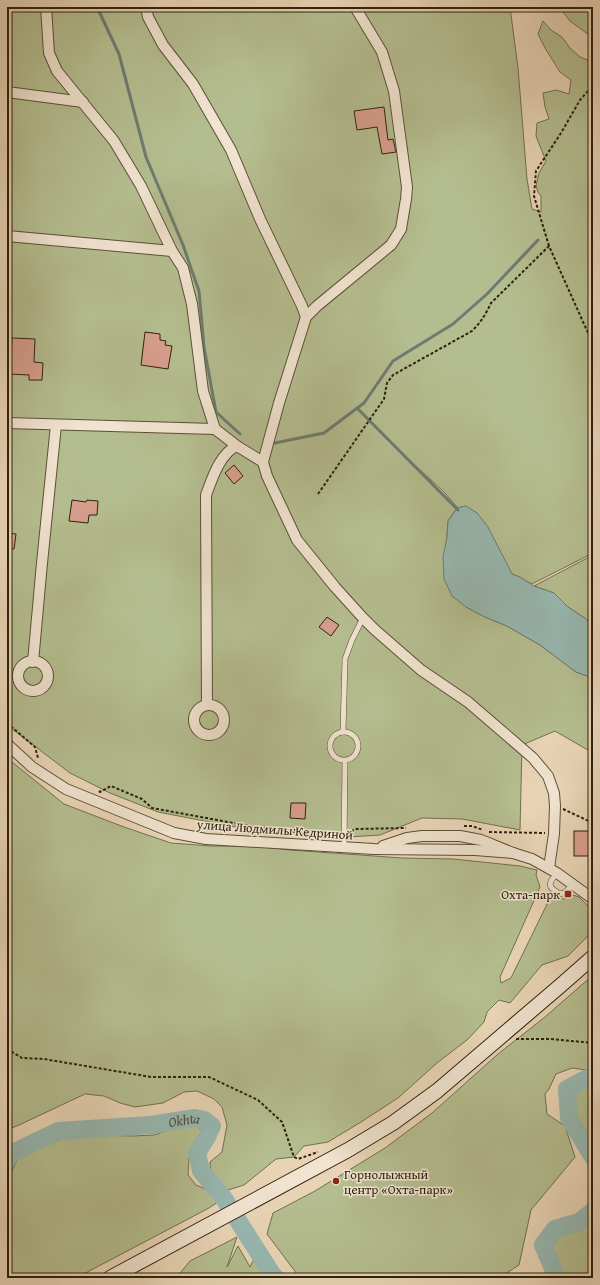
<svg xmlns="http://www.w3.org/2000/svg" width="600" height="1285" font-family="'Gentium Book Plus',serif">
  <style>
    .green { fill: #b4bd8f; stroke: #716f4f }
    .water { fill: #97b8b1; stroke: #6d7c70 }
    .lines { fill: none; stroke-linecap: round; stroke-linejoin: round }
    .stream { stroke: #6d7c70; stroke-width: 3 }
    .river { stroke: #97b8b1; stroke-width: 18 }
    .building { fill: #d79e8d; stroke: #2e210f }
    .lane-casing { stroke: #5c4e38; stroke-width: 6 }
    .street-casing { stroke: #5c4e38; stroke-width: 12 }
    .secondary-casing { stroke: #2e210f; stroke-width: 16 }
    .path { stroke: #2e210f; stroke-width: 2; stroke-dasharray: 3 2; stroke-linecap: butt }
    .lane { stroke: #f0e3cf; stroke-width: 5 }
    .street { stroke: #f0e3cf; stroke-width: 10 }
    .secondary { stroke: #f0e3cf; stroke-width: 14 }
    .poi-dot { fill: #8f2418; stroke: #f0e3cf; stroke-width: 1.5 }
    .labels { text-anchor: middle; stroke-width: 3; stroke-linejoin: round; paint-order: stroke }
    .street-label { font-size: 13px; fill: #2e210f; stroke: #f0e3cf }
    .poi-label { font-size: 13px; fill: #2e210f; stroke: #f0e3cf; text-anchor: end }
    .water-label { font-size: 14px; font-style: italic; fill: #4e4e40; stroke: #f0e3cf }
  </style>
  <rect width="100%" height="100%" fill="#e8d4b5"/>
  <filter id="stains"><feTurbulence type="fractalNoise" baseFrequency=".005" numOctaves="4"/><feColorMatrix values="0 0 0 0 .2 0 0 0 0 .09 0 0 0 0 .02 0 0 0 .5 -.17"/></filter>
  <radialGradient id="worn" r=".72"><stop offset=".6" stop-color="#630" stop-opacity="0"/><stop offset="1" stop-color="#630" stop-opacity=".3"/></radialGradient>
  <g class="green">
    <path d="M7 7H510L518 68 527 179 532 209 541 212V196L538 192 536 186 539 173 546 161 536 136 537 123 549 119 545 107 543 93 556 90 569 94 571 80 560 72 545 48 538 34 543 21 551 30 562 37 570 48 580 57 593 62V553L532 584 512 574 466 506 458 508 443 491 406 457 456 509 448 521 447 537 466 607 485 617 507 626 540 645 576 672 593 678V753L555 731 522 745 520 830 462 819 422 818 380 835 349 837 246 829 158 812 110 793 70 773 7 725Z"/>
    <path d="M559 7H580L593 15V38L570 21Z"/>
    <path d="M593 555V627L586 619 568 607 554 593 534 586Z"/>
    <path d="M7 758 64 804 124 827 171 843 211 846H256L290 850 402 858 453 859 520 866 537 870 536 875 540 887 500 977 501 983 511 978 550 898 564 899 573 895 579 897 593 911V931L568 956 542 965 510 1003 499 1000 487 1012 484 1022 467 1040 437 1063 398 1098 361 1122 328 1142 304 1146 294 1157 276 1159 244 1185 228 1190 219 1187 211 1176 210 1162 222 1152 227 1125 222 1107 214 1099 197 1091 184 1092 163 1103 135 1107 120 1103 104 1096 85 1094 19 1125 7 1130Z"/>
    <path d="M593 975V1071L572 1068 556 1074 549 1089 545 1094 547 1114 565 1126 575 1157 531 1210 519 1265 499 1278H300L267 1234 273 1213 315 1191 385 1148 432 1113 498 1054 545 1017Z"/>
    <path d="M588 1086 593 1088V1142L576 1115 574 1090Z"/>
    <path d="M197 1124 202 1132 189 1158 188 1175 196 1185 208 1190 218 1202 209 1208 76 1278H7V1181L18 1158 63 1138 95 1135 133 1136 154 1135 177 1127Z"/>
    <path d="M593 1221V1278H563L550 1247 557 1234 582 1227Z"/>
    <path d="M237 1237 227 1267 238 1246 250 1267 254 1259 266 1278H176L190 1261Z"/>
  </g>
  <path class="water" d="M466 506 477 513 488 527 512 574 520 577 534 586 554 593 568 607 586 619 593 627V678L576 672 540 645 507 626 485 617 466 607 452 596 444 579 443 557 447 537 448 521 457 508Z"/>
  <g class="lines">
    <g class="stream">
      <path d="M97 7 119 54 146 157 183 245 199 291 204 347 216 412 240 434"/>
      <path d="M357 408 458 510"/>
      <path d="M270 444 324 433 364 403 393 361 453 324 487 294 538 240"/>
    </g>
    <g class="river">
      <path d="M593 1081 588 1078 567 1089 569 1118 593 1157"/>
      <path id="s1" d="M7 1160 10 1154 58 1131 151 1125 195 1118 204 1120 212 1126 206 1139 197 1153 201 1171 223 1197 272 1274 276 1278"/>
      <path d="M557 1278 543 1245 555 1229 579 1222 593 1211"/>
    </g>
  </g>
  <g class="building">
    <path d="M384 107 388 140 393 139 396 152 382 154 377 127 357 130 354 111Z"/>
    <path d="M145 332 160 334V340L166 341 165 345 172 346 168 369 141 365Z"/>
    <path d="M12 338 35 339 34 362 43 363 42 380H29V375L10 374Z"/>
    <path d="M234 465 243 476 234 484 225 473Z"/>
    <path d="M72 500 86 502 87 500 98 501 97 515H89L88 523 69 521Z"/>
    <path d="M7 533 16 534 14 549H7Z"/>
    <path d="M327 617 339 625 331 636 319 627Z"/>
    <path d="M291 803H306L305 819 290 818Z"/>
    <rect x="574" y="831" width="19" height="25"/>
  </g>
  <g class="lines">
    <g class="lane-casing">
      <g id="lane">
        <circle cx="344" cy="746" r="14"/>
        <path d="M343 732 345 659 352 640 363 618"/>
        <path d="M344 847 345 761"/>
        <path d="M557 873 551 881 550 885C551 888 553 890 557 892 564 897 568 889 572 884"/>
      </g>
    </g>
    <g class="street-casing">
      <g id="street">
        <path d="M46 7 49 53 57 71 114 141 141 186 172 251 183 268 192 304 203 391 215 429 237 446 263 462"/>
        <path d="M146 7 148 17 163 45 193 84 231 150 260 219 302 306 306 317"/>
        <path d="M355 7 382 52 394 91 407 187 406 199 401 229 391 245 317 306 306 317 279 403 263 462 267 476 297 540 335 587 363 618 374 629 421 670 468 702 533 758 548 776 554 793 555 806 554 834 549 868"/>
        <path d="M7 92 83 102"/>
        <path d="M7 236 172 251"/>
        <path d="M7 423 215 429"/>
        <circle cx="33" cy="676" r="15"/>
        <path d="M33 662 42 563 56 425"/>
        <circle cx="209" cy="720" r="15"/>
        <path d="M207 705 206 495C212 479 220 453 237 446"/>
        <path d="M7 744 32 767 66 789 174 833 206 839 374 849 475 850 513 853"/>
        <path d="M383 846 407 838 422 836H460L481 840 513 853 532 859 557 873 593 899"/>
      </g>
    </g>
    <g class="secondary-casing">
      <path id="secondary" d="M110 1278 348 1150 393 1123 437 1091 560 986 593 957"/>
    </g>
    <g class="path">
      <path d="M549 246 534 196 536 171 561 133 580 100 593 85"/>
      <path d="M318 494 384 399 387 383 393 375 472 331C481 322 486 314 491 303L549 246 593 344"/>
      <path d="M7 723 35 747 38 758 39 759"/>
      <path d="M99 791 100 792 111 786 142 799 152 808 255 827 337 833"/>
      <path d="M563 809 593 823"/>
      <path d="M464 826H472L483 830"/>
      <path d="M351 831 356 829 406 828"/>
      <path d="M489 832 545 833"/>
      <path d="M516 1039H551L593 1043"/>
      <path d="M7 1049 22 1058 44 1059 151 1077H209L258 1100 282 1122 294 1157 298 1159 318 1152"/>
    </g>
    <use href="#lane" class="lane"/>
    <use href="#street" class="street"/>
    <use href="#secondary" class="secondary"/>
  </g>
  <g class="poi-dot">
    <rect x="564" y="890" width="8" height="8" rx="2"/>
    <circle cx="336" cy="1181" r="4"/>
  </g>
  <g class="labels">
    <g class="street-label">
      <text transform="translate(275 829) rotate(4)" y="5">улица Людмилы Кедриной</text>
    </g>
    <g class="poi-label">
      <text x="560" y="899">Охта-парк</text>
      <text x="344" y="1179" text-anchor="start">Горнолыжный<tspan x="344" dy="15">центр «Охта-парк»</tspan></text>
    </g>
    <g class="water-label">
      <text dy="5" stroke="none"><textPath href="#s1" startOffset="187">Okhta</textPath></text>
    </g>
  </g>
  <rect width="600" height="1285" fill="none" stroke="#e8d4b5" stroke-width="24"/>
  <rect x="8" y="8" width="584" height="1269" fill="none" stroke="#2e210f" stroke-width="2"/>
  <rect x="12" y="12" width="576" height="1261" fill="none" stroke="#2e210f"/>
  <rect width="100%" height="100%" filter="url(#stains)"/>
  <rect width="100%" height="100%" fill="url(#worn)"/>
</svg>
